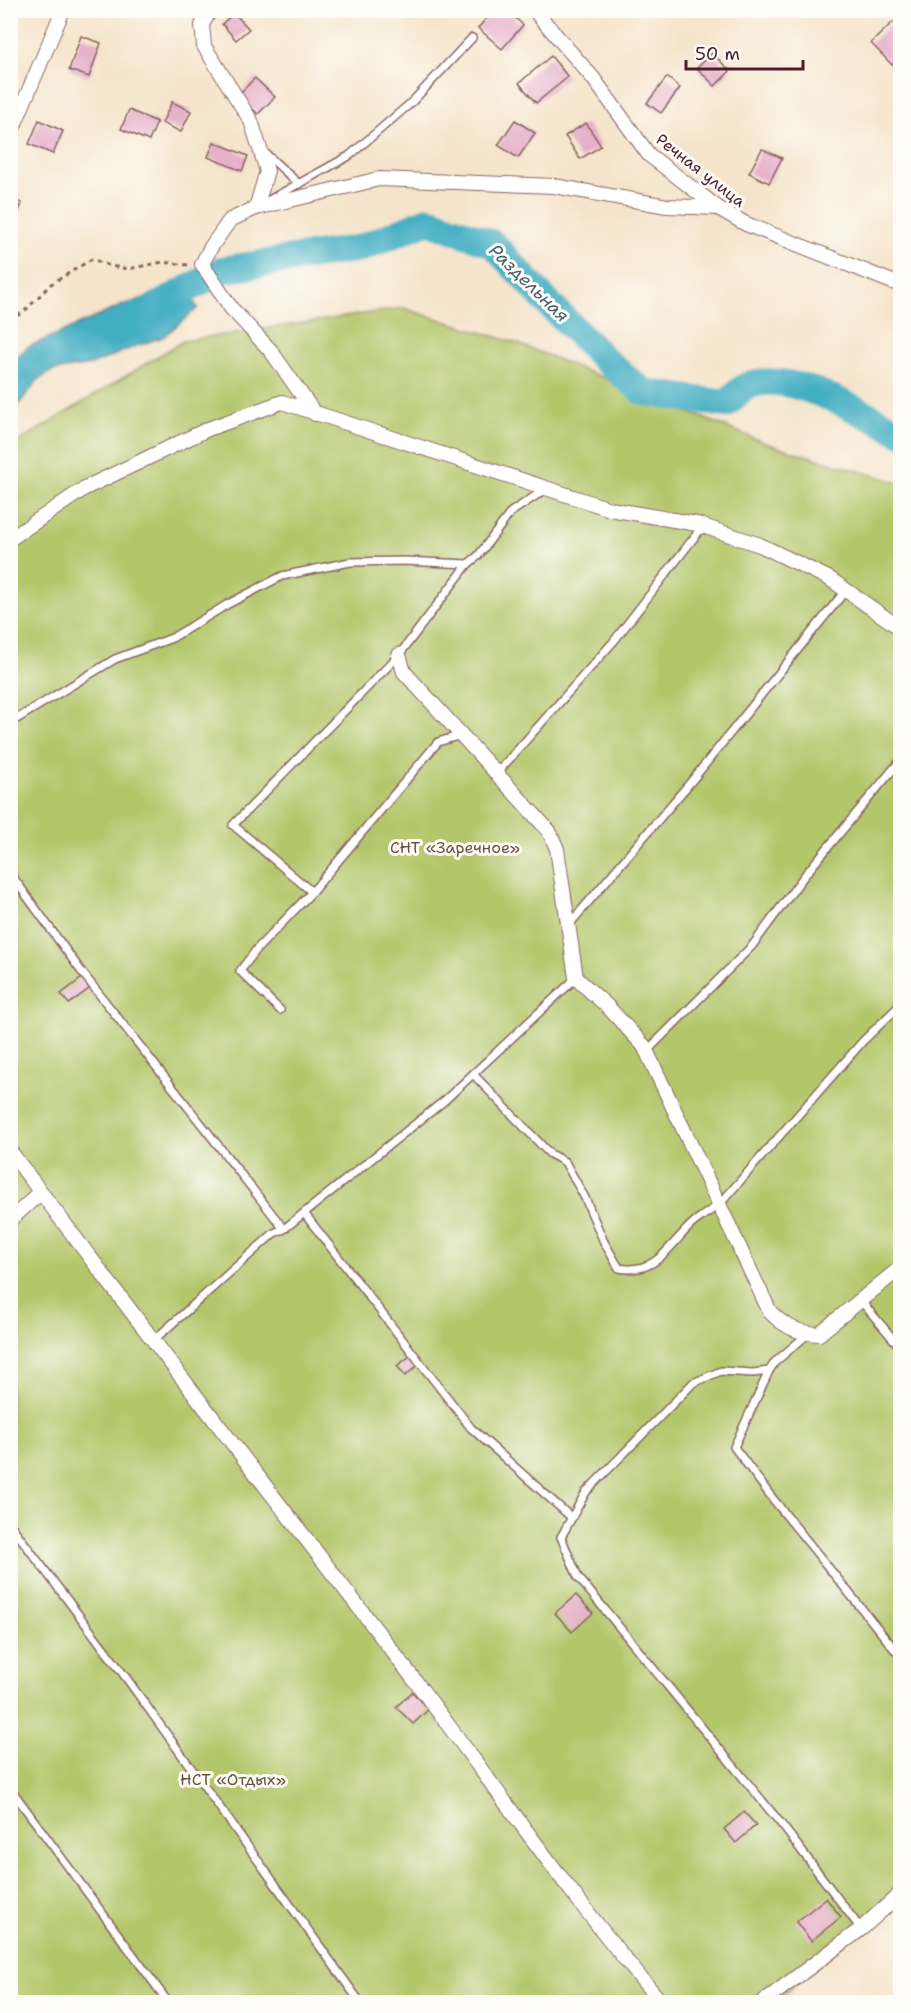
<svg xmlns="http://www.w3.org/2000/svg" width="911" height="2013" font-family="'Shantell Sans',sans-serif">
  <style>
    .green { fill: #b4c66a; stroke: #7f724a; stroke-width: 1.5 }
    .water { fill: #43aec2; stroke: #466676; stroke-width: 1.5 }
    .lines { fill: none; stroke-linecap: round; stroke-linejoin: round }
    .river { stroke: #43aec2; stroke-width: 28 }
    .building { fill: #e6b0c9 }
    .lane-casing { stroke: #866463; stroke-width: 10 }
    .street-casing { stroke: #866463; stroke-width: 16 }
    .path { stroke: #866463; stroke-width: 3; stroke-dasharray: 4.5 4.5; stroke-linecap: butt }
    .lane { stroke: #fff; stroke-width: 7 }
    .street { stroke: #fff; stroke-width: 14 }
    .labels { text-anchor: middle; stroke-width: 6; stroke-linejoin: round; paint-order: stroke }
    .street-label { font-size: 16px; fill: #4a1f2b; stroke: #fdfcf7 }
    .park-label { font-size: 16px; fill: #6a513e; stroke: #fdfcf7 }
    .water-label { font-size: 18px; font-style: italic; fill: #475f6f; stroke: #fdfcf7 }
  </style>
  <rect width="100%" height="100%" fill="#fdfcf7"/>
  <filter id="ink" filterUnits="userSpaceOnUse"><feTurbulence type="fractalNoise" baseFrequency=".0167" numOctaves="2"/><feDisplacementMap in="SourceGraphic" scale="12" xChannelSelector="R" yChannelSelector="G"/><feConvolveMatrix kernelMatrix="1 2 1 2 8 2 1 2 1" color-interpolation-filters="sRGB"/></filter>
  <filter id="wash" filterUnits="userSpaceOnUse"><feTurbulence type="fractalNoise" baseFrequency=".008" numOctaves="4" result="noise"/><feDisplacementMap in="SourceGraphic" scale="24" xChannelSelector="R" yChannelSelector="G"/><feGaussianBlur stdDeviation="1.35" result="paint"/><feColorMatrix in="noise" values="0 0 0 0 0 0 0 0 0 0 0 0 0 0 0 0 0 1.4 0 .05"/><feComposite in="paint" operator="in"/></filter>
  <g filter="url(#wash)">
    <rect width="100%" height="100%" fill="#f5e4cb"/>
    <path class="green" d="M403 308 519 344 768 444 900 483V1894L776 2002H11L10 447 183 341Z"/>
    <path class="water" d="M185 291 198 308 163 337 136 346 91 365 52 371 37 381 11 414V362L28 347 121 306 159 293Z"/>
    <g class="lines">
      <path class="river" d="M152 309 222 270 361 248 428 220 493 244 547 302 605 360 643 392 726 404C733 398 743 386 752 384 794 372 862 413 900 432"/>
    </g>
    <g id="blocks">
      <g class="building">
        <path d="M494 10H507L523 25 502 49 478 28Z"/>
        <path d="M234 13 249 29 236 40 222 24Z"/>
        <path d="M893 22 900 30V57L892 65 871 43Z"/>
        <path d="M81 36 101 43 89 77 69 70Z"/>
        <path d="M712 53 730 71 715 86 697 68Z"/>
        <path d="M551 56 568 77 536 103 519 83Z"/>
        <path d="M667 77 680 88 661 113 647 103Z"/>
        <path d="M255 78 275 97 258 114 238 95Z"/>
        <path d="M172 102 191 111 181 132 162 123Z"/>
        <path d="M129 110 157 122 149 141 121 129Z"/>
        <path d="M39 120 63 131 53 154 29 144Z"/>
        <path d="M515 120 535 133 518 158 498 145Z"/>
        <path d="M586 123 601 146 580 159 565 136Z"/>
        <path d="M214 142 248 156 242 171 208 157Z"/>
        <path d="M762 149 782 158 769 183 749 173Z"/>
        <path d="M10 199 22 203 11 233 10 232Z"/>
        <path d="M82 978 90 988 69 1004 61 994Z"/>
        <path d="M410 1356 418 1365 405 1376 397 1366Z"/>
        <path d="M576 1595 593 1613 572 1632 555 1613Z"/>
        <path d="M412 1692 429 1709 413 1724 396 1707Z"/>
        <path d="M744 1812 756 1825 736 1843 724 1829Z"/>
        <path d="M826 1898 841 1917 811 1941 796 1922Z"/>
      </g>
    </g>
  </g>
  <g filter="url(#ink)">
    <use href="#blocks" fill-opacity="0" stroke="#866463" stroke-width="1.5"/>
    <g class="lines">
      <g class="lane-casing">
        <g id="lane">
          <path d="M265 153 299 184"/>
          <path d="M269 200 349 156 412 102 472 38"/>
          <path d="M468 564 478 556 511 512 546 489"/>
          <path d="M10 723 115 659 172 638 228 604 282 576 350 562 404 561 468 564 399 655 233 825 312 892 438 742 461 735"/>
          <path d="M497 773 614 641 703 526"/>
          <path d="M10 873 81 971 284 1229"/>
          <path d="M568 926 694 778 846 590"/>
          <path d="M280 1010 240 971 257 949 312 892"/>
          <path d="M646 1052 752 946 804 876 900 761"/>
          <path d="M473 1074 550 1154 565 1162 585 1198 604 1242 619 1268C657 1275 669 1245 692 1224 700 1217 710 1211 719 1205L863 1041 900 1005"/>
          <path d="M304 1213 471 1428 572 1518"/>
          <path d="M861 1301 900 1347"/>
          <path d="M154 1340 274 1233 284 1229 444 1101 576 978"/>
          <path d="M769 1371 775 1362 808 1334"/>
          <path d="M10 1524 127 1679 360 2002"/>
          <path d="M10 1788 168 2002"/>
          <path d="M861 1929 782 1825 578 1577 561 1537 586 1492 693 1383 721 1371 753 1373 769 1371 734 1447 773 1499 900 1656"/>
        </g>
      </g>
      <g class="street-casing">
        <g id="street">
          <path d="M210 10 202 25 204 46 251 121 267 171 256 208 230 220 211 247 202 264 231 308 271 351 315 414"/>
          <path d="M534 10 593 78 649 155 718 208 746 224 900 285"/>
          <path d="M10 135 63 10"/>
          <path d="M256 208 379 179 554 186 667 206 718 208"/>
          <path d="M10 539 85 488 208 429 282 402 610 509 697 524 760 545 830 579 900 628"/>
          <path d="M399 655 404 672 549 831 557 849 576 978 608 1007 644 1046 770 1312C785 1327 798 1333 819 1334L900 1268"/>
          <path d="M10 1151C143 1330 281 1505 416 1682 497 1789 573 1900 661 2002"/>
          <path d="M10 1220 41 1192"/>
          <path d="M763 2002 861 1929 900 1894"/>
        </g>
      </g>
      <path class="path" d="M10 321 28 308 51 284 92 259 110 266 128 269 163 262 188 265"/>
      <use href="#lane" class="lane"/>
      <use href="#street" class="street"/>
    </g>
  </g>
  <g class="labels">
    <g class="street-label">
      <text transform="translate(701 170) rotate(38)" y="6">Речная улица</text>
    </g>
    <g class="park-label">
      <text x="455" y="853">СНТ «Заречное»</text>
      <text x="233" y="1785">НСТ «Отдых»</text>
    </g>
    <g class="water-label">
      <text transform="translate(529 283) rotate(44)" y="6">Раздельная</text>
    </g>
  </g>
  <rect width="911" height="2013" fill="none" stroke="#fdfcf7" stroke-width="36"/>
  <path d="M686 60v9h117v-9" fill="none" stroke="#4a1f2b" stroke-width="3"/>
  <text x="695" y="60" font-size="18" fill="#4a1f2b" stroke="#fdfcf7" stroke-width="4.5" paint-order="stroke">50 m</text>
</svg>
